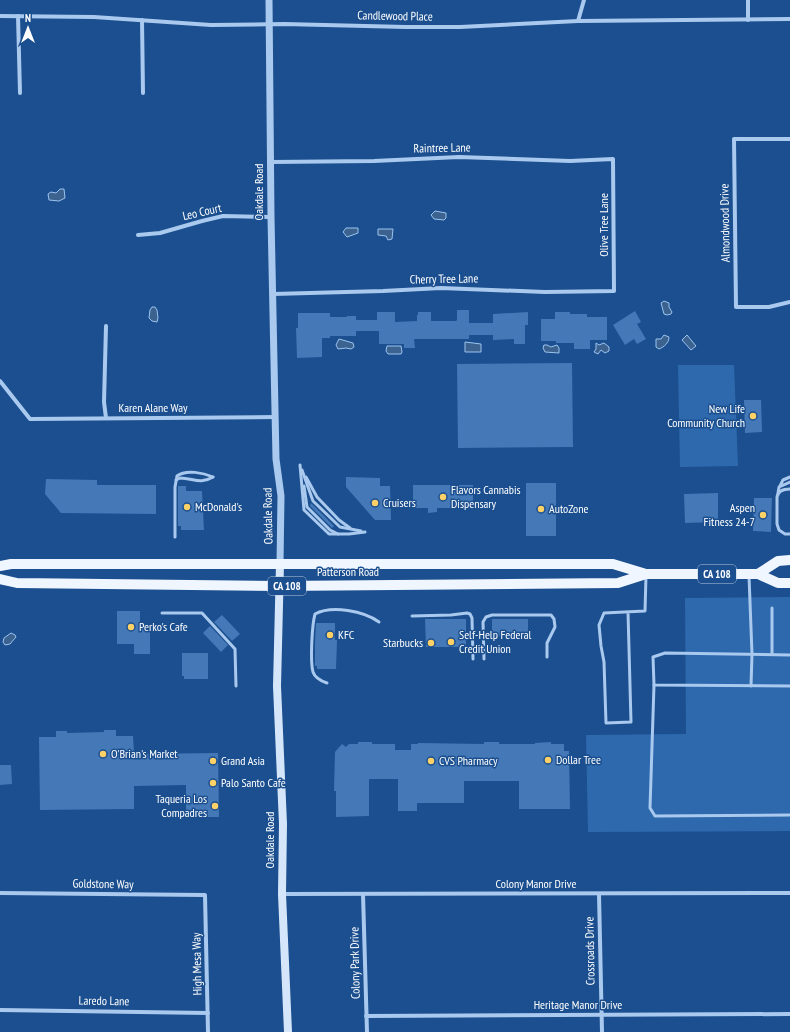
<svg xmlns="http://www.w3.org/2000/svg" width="790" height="1032" font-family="'PT Sans Narrow',sans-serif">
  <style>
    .green { fill: #2e69ad }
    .water { fill: #3c6290; stroke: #9cc4f0 }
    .building { fill: #4478b7 }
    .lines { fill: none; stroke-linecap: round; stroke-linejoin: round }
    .service { stroke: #a9c9ee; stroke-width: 3 }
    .minor { stroke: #a9c9ee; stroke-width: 4 }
    .tertiary { stroke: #a9c9ee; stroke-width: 7 }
    .secondary { stroke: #d6e6fa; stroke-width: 8 }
    .primary { stroke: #f0f6ff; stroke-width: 10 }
    .poi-dot { fill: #ffd166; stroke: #1b4f8f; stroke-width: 1.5 }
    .labels { text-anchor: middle; stroke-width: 3; stroke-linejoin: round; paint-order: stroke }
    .shield { fill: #1b4f8f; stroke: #bbcadd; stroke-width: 1 }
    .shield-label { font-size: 11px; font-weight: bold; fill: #fff }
    .street-label { font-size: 12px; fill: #fff; stroke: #1b4f8f }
    .poi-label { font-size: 12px; fill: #fff; stroke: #1b4f8f; text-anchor: start }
  </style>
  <rect width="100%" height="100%" fill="#1b4f8f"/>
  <g class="green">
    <path d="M678 365H734L738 466 680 467Z"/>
    <path d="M790 597V831L588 832 586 735 686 734 685 598Z"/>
  </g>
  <g class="water">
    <path d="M60 189H64L65 198 59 201 49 200 48 194 51 192 56 193Z"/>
    <path d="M435 211 446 213V218L444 220 434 219 431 215Z"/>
    <path d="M346 228H358V233L347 237 343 232Z"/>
    <path d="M378 229H393L392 239 388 240 386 236 378 235Z"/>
    <path d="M664 301 669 303V307L672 312 671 314 667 315 664 314 661 303Z"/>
    <path d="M152 307H155L157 310 158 318 157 322 152 321 149 318 150 310Z"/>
    <path d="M664 335 669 337C669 343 664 347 659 349L656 347V339H661Z"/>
    <path d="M687 335 696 346 691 350 682 340Z"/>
    <path d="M339 339 353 343 354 347 351 349 346 348 338 349 336 345Z"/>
    <path d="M465 342 481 344V352H465Z"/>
    <path d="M596 343 599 345 604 343 609 347V351L605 353 601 350 598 354 594 352 596 349Z"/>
    <path d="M544 345H547L551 347 557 345 559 348V353L545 352 543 348Z"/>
    <path d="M387 346H401L402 352 401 354H388L386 351Z"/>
    <path d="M11 633 15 635 16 637 10 644 5 645 3 642 4 638Z"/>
  </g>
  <g class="building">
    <path d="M457 310H469V323H493V314L528 312V325H525V344H514V339L493 340V335H469V339H414L415 348H404V344H379V331H356V336H330V338H322V357L297 358 296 328H298V313H330V317H347V316H356V320H377V312H395V322L417 321V315H418V312H431V321H456L457 320Z"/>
    <path d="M635 311 641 322 637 324 646 339 637 344 634 339 625 345 613 325Z"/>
    <path d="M555 312H570V314H587V317H607V340H590V349H574V343H556V341H541V319H555Z"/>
    <path d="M572 363 573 447 458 448 457 364Z"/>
    <path d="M744 400H761L762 432 745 433Z"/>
    <path d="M346 477 380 478V486H390L391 520H375L346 487Z"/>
    <path d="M46 479 97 480V485H156V514L61 513 45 494Z"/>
    <rect x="526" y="483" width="30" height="53"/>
    <path d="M413 485H473V508H437V512L428 513V508H413Z"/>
    <path d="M178 486H186V491H202L204 530H181V526H178Z"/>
    <path d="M718 493V522L685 523 684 494Z"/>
    <path d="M754 498H772L771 532 753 531Z"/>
    <path d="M311 503 334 526 332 528 310 506Z"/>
    <path d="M117 611H140V627H150V654H134V644H117Z"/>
    <path d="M222 615 240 634 232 641 214 622Z"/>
    <path d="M425 619H466V647H426Z"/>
    <rect x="492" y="619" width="36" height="17"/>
    <path d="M316 623H335V640H337L336 669H317V666H315V643Z"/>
    <path d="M210 626 228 645 221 652 203 633Z"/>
    <path d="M182 653H208V679H184V676H182Z"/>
    <path d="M104 730H116V736H133L134 754 218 753 219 817H207V812L186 813V785L134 786V809L40 810 39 737H56V731H67V733L104 732Z"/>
    <path d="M358 742H372V744H395V750H411V744H418V743L484 744V742H499V744H535V743L551 742V744H564V751H569L570 809H519V781H464V803H417V811H398V779H369V816L336 817V791H334L335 752 342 744 346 747 349 744H358Z"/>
    <path d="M0 765H11L12 784 0 785Z"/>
  </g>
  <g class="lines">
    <g class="service">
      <path d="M300 465 304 510 329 534H349L365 532"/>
      <path d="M302 470 313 501 340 527 361 531"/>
      <path d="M306 477 317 497 339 520 350 528"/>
      <path d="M176 480 180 478C193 478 200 485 213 477"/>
      <path d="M304 486 307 507 330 530 338 534"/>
      <path d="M780 486 783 480 790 477"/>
      <path d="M790 489C784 489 778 491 777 497V524L779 530 785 534H790"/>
      <path d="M778 493 779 487 790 482"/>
      <path d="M175 537V487L177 476C186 469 204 473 213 477"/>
      <path d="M749 576 752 654 751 686"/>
      <path d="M628 612 631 722 606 723 604 662 601 646 599 625 604 613 645 611 646 576"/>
      <path d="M162 613H202L235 649 236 686"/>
      <path d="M412 616 451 615 467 613 470 614 472 618 473 659"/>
      <path d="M772 654V608"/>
      <path d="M790 655 665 653 653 657 654 685 790 686"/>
      <path d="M484 659 483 622 486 617 492 615H551L554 619 555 627 547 643V657"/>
      <path d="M327 683C321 681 315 678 313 672 310 661 312 625 315 614 332 605 364 611 379 622"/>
      <path d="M654 685 650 808 655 816 790 815"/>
    </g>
    <g class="minor">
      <path d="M748 0V20"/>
      <path d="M0 16 94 17 211 25 284 24 406 27H460L578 21 790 19"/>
      <path d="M18 16 20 93"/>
      <path d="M142 20 143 93"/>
      <path d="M578 21 584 0"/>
      <path d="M790 139H734L736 307H769L790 302"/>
      <path d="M271 162 374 161 459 157 570 161 613 159 614 291 545 292 441 288 383 291 273 294"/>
      <path d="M138 235 160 233 202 221 223 216 271 217"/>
      <path d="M106 326 104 402 106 418"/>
      <path d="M0 381 30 419 276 417"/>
      <path d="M0 893 205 895 208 1032"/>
      <path d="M282 894 790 893"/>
      <path d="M363 894 367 1032"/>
      <path d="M599 894 602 1032"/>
      <path d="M0 1010 208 1013"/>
      <path d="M366 1016 790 1014"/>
    </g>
    <path class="tertiary" d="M269 0 271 217 276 459 281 496 280 564"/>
    <path class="secondary" d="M280 564 277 686 283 824 282 894 288 1032"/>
    <g class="primary">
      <path d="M0 566 11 564H613L646 574H758L778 583H790"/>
      <path d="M758 574 778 561 790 560"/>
      <path d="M0 579 17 583 279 586 618 583 646 574"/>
    </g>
  </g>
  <g class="poi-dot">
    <circle cx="753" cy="416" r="4"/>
    <circle cx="443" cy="497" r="4"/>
    <circle cx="375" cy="503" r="4"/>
    <circle cx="187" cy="507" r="4"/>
    <circle cx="541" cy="509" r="4"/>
    <circle cx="763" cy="515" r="4"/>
    <circle cx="131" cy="627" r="4"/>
    <circle cx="330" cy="635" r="4"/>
    <circle cx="451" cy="642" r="4"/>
    <circle cx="431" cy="643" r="4"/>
    <circle cx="103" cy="754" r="4"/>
    <circle cx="548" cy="760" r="4"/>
    <circle cx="213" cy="761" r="4"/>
    <circle cx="431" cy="761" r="4"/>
    <circle cx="213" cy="783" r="4"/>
    <circle cx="215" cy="806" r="4"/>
  </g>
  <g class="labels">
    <g class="shield">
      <rect x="698" y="565" width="38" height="18" rx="3"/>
      <rect x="268" y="577" width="38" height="18" rx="3"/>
    </g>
    <g class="shield-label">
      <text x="717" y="578">CA 108</text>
      <text x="287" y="590">CA 108</text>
    </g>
    <g class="street-label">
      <text transform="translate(395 16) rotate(1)" y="4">Candlewood Place</text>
      <text transform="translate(442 148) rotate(-1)" y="4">Raintree Lane</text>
      <text transform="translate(259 192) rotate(-90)" y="4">Oakdale Road</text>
      <text transform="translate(202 212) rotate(-13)" y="4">Leo Court</text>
      <text transform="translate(725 223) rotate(-91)" y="4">Almondwood Drive</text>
      <text transform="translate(604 225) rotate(-90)" y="4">Olive Tree Lane</text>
      <text transform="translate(444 279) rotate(-1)" y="4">Cherry Tree Lane</text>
      <text x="153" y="412">Karen Alane Way</text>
      <text transform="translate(268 516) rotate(-91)" y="4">Oakdale Road</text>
      <text x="348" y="576">Patterson Road</text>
      <text transform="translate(270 840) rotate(-90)" y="4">Oakdale Road</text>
      <text transform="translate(103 884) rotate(1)" y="4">Goldstone Way</text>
      <text x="536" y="888">Colony Manor Drive</text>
      <text transform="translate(590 951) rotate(-91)" y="4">Crossroads Drive</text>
      <text transform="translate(355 963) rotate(-91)" y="4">Colony Park Drive</text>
      <text transform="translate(197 964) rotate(-91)" y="4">High Mesa Way</text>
      <text transform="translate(104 1001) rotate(1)" y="4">Laredo Lane</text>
      <text x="578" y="1009">Heritage Manor Drive</text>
    </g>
    <g class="poi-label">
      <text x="745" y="413" text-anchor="end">New Life<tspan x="745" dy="14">Community Church</tspan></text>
      <text x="451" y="494">Flavors Cannabis<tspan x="451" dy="14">Dispensary</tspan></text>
      <text x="383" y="507">Cruisers</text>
      <text x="195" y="511">McDonald's</text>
      <text x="755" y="512" text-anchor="end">Aspen<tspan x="755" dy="14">Fitness 24-7</tspan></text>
      <text x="549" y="513">AutoZone</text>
      <text x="139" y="631">Perko's Cafe</text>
      <text x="338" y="639">KFC</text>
      <text x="459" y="639">Self-Help Federal<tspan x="459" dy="14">Credit Union</tspan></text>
      <text x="423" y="647" text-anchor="end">Starbucks</text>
      <text x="111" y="758">O'Brian's Market</text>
      <text x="556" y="764">Dollar Tree</text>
      <text x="221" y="765">Grand Asia</text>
      <text x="439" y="765">CVS Pharmacy</text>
      <text x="221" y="787">Palo Santo Cafe</text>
      <text x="207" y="803" text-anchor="end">Taqueria Los<tspan x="207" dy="14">Compadres</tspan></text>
    </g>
  </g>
  <g transform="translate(28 28)" stroke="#1b4f8f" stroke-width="3" paint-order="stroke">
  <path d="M0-3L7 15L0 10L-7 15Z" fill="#ffffff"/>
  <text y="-6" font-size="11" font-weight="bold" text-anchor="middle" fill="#ffffff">N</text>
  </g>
</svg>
